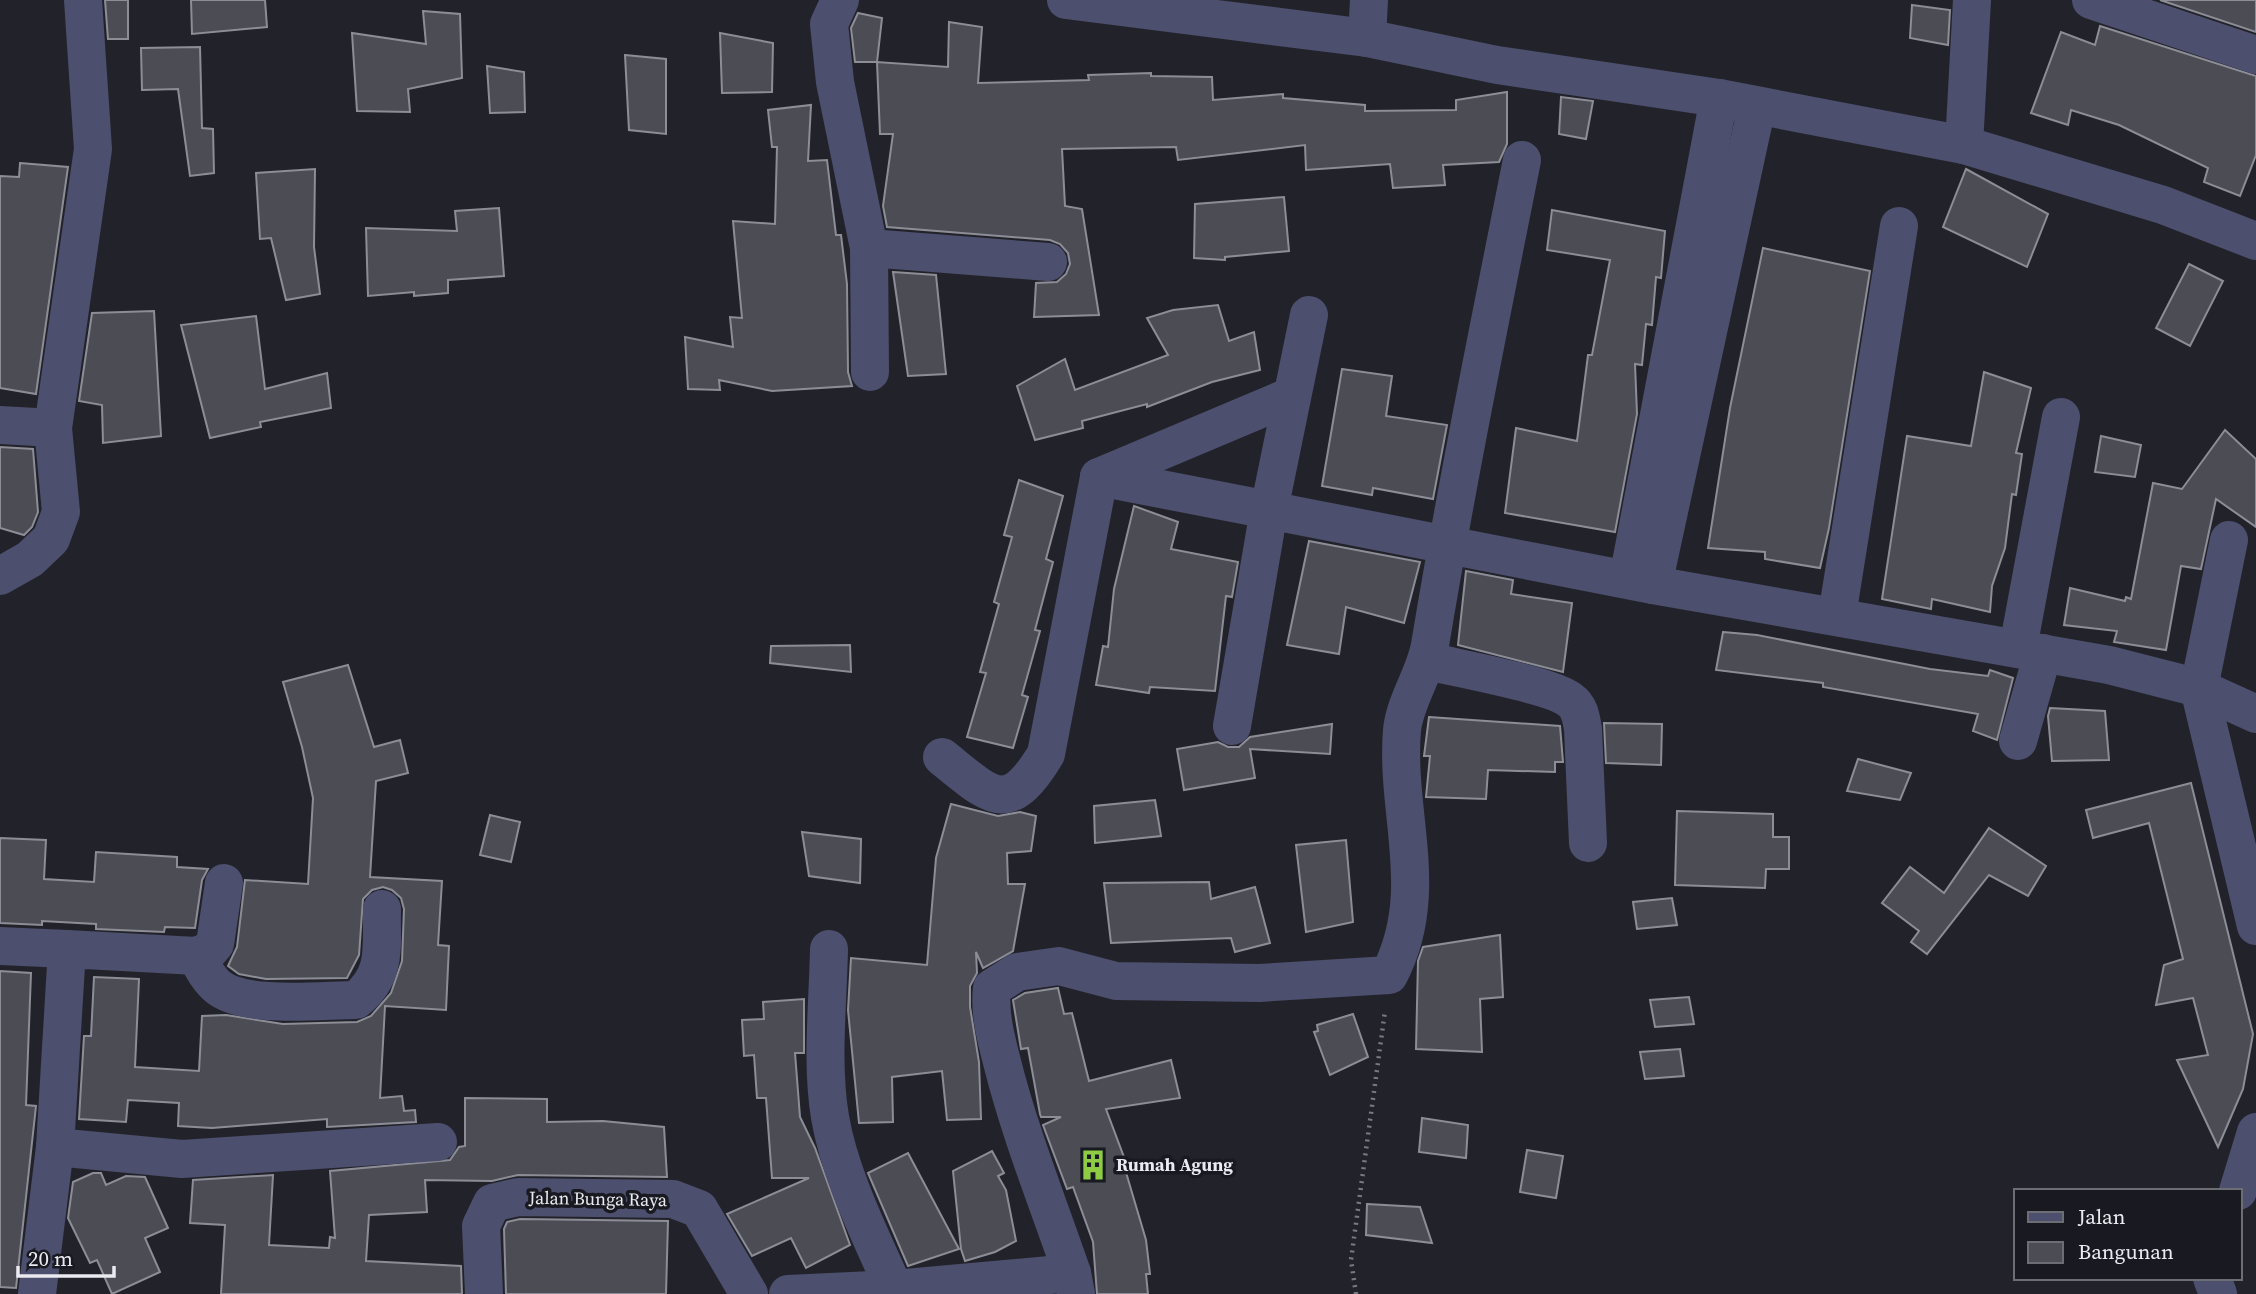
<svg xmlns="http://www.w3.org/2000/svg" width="2256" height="1294" font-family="'Source Serif 4',serif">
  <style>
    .building { fill: #4b4c54; stroke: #8c8d96; stroke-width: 2 }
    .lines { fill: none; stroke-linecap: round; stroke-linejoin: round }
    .path { stroke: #797a80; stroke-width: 4.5; stroke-dasharray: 2 5; stroke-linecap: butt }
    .minor { stroke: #4d4f6e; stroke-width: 38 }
    .labels { text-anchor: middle; stroke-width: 7; stroke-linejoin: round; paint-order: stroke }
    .poi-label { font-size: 18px; font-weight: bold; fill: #eaeaf0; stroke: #191a21; text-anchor: start }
    .street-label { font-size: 18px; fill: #eaeaf0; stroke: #191a21 }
  </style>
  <rect width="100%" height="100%" fill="#22232a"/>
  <g class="building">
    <path d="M105 0H128V39H108Z"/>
    <path d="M191 0H265L267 27 192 34Z"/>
    <path d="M2160 0H2256V32Z"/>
    <path d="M1912 5 1950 10 1948 45 1910 38Z"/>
    <path d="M423 11 460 14 462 78 408 89 410 112 357 111 352 33 426 44Z"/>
    <path d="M858 13 882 18 877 62H855L851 28Z"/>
    <path d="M949 22 982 27 978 83 1089 80 1088 75 1151 73V76L1212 77 1213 100 1283 94V98L1365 105V111L1456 110V100L1507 92V144L1499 162 1443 165 1445 185 1393 188 1390 164 1306 170 1305 145 1178 160 1176 147 1062 149 1065 206 1082 209 1099 315 1034 317 1036 283 1057 282 1066 274 1070 264 1068 253 1060 244 1050 240 887 227 883 206 893 134H880L877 62 948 67Z"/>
    <path d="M2100 26 2256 76V155L2240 196 2204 182 2208 168 2119 125 2071 110 2068 125 2031 113 2061 32 2095 45Z"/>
    <path d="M720 33 773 43 772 92 722 93Z"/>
    <path d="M200 47 202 128 213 129 214 173 190 176 178 89 142 90 141 48Z"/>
    <path d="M625 55 666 59V134L629 130Z"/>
    <path d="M487 66 524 72 525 112 490 113Z"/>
    <path d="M1561 97 1593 101 1586 139 1559 134Z"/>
    <path d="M811 105 808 161 827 160 836 235H841L847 284 848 372 852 386 772 391 719 380 720 390 688 389 685 337 733 347 730 317 742 318 733 221 775 224 777 147H772L768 110Z"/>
    <path d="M20 163 68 167 36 394 0 388V176L19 177Z"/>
    <path d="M315 169 314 247 320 294 286 300 271 238 260 239 256 173Z"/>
    <path d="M1966 169 2048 214 2027 267 1943 227Z"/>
    <path d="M1284 197 1289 251 1225 257V260L1194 258 1195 204Z"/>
    <path d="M499 208 504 276 448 280V293L414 296V292L368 296 366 228 457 231 455 211Z"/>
    <path d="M1552 210 1665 231 1661 278 1656 277 1652 325 1646 324 1642 365 1635 364 1637 414 1615 532 1505 513 1516 428 1577 441 1588 355H1592L1610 260 1547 250Z"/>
    <path d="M1763 248 1870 271 1829 528 1820 568 1765 559V552L1708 548 1730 408Z"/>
    <path d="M2189 264 2223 281 2190 346 2156 328Z"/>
    <path d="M893 272 936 275 946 374 908 376Z"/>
    <path d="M1218 305 1229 341 1254 332 1260 370 1212 382 1147 407V404L1082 421 1083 428 1035 440 1017 386 1065 359 1075 390 1168 355 1147 318 1173 310Z"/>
    <path d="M154 311 161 436 103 443 102 405 79 401 92 313Z"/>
    <path d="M256 316 265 389 327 373 331 408 260 422 261 427 210 438 181 325Z"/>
    <path d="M1342 369 1392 376 1386 416 1447 425 1433 499 1373 488 1372 495 1322 486Z"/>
    <path d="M1984 372 2031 388 2016 453 2022 454 2016 495 2012 494 2005 548 1992 586 1990 612 1932 599 1931 609 1882 599 1907 436 1971 446Z"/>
    <path d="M2225 430 2256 459V527L2216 499 2201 569 2181 566 2166 650 2114 642 2117 631 2064 625 2070 588 2125 601 2126 597 2131 599 2153 483 2182 489Z"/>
    <path d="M2101 436 2141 445 2135 477 2095 472Z"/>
    <path d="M0 447 33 449 38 512 32 527 24 535 0 528Z"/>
    <path d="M1019 480 1063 496 1046 559 1053 562 1035 630 1040 631 1022 695 1028 697 1013 748 967 737 986 673 980 672 999 604 994 602 1012 537 1004 535Z"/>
    <path d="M1134 506 1178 522 1171 549 1238 562 1232 597 1226 596 1215 691 1150 687 1149 693 1096 685 1103 646 1108 647 1114 589Z"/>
    <path d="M1309 541 1420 562 1404 623 1346 607 1339 654 1287 645Z"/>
    <path d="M1466 571 1513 580 1511 594 1572 603 1563 672 1458 645Z"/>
    <path d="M1723 632 1757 635 1930 669 1988 676 1990 670 2013 678 1997 740 1973 731 1978 714 1823 687V683L1716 670Z"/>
    <path d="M850 645 851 672 770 663 771 646Z"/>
    <path d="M348 665 374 747 400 740 408 773 376 781 370 877 442 881 438 945 449 946 446 1010 385 1006 380 1098 402 1096 404 1111 415 1110 416 1122 327 1127V1119L212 1128 178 1126 179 1103 128 1100 126 1122 79 1119 84 1036H91L94 977 139 979 135 1067 199 1071 202 1016 226 1015 283 1024 357 1022 371 1016 391 993 402 961 404 909 401 898 392 890 383 887 372 890 363 899 359 955 347 978 266 979 239 974 228 966 237 947 245 880 308 884 313 798 302 747 283 682Z"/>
    <path d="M2050 708 2105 711 2109 760 2052 761 2048 716Z"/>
    <path d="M1429 717 1560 726 1563 762H1555V772L1488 770 1486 799 1426 797 1430 756H1424Z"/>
    <path d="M1604 723 1662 724 1661 765 1606 763Z"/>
    <path d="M1332 724 1330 754 1250 749 1255 778 1184 790 1177 749 1218 742 1228 747H1239L1250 737Z"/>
    <path d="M1858 759 1911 773 1900 800 1847 791Z"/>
    <path d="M2191 783 2253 1034 2243 1089 2218 1147 2177 1060 2208 1055 2193 998 2156 1005 2164 965 2183 959 2149 823 2093 838 2086 810Z"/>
    <path d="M1155 800 1161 836 1095 843 1094 806Z"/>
    <path d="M951 804 998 816 1020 812 1036 816 1031 851 1007 853 1008 884H1025L1013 951 983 968 976 952 977 973 970 986V1007L979 1062 981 1119 947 1120 942 1071 892 1077 893 1122 859 1123 848 1010 851 958 927 965 936 858Z"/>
    <path d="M1677 811 1773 814V837H1789V869H1766L1765 888 1675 885Z"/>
    <path d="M490 815 520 822 511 862 480 855Z"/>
    <path d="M1989 828 2046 866 2028 896 1989 875 1927 954 1911 942 1919 931 1882 903 1910 867 1944 893Z"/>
    <path d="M802 832 861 839 860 883 809 876Z"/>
    <path d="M0 838 46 840 44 879 94 882 96 852 177 857V867L208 869 202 880 195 928 165 927 164 932 96 929V924L42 921V925L0 923Z"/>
    <path d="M1346 840 1353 922 1306 932 1296 845Z"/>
    <path d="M1209 882 1211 899 1255 887 1270 943 1235 952 1231 938 1111 943 1104 883Z"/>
    <path d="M1672 898 1677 925 1637 929 1633 902Z"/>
    <path d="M1500 935 1503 997 1480 999 1482 1052 1416 1049 1418 961 1423 947Z"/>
    <path d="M0 971 31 973 26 1105 36 1106 16 1288 0 1287Z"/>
    <path d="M1058 988 1064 1014 1072 1013 1089 1081 1171 1060 1180 1098 1106 1109 1128 1168 1125 1169 1146 1240 1150 1274H1146L1148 1294H1097L1093 1242 1073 1187 1067 1189 1043 1125 1061 1117H1041L1040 1114 1028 1048 1021 1049 1013 1000 1025 993Z"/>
    <path d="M1689 997 1694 1024 1655 1027 1650 1000Z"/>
    <path d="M804 999V1053H795L800 1117 815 1148 850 1245 806 1268 791 1238 752 1256 727 1214 809 1178H772L766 1098H757L754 1055 744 1056 742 1020 764 1019 763 1002Z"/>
    <path d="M1353 1014 1368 1057 1330 1075 1314 1032 1318 1031 1317 1025Z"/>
    <path d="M1680 1049 1684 1076 1645 1079 1640 1052Z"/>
    <path d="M465 1098 547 1099V1122L603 1121 664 1127 667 1177 518 1175 492 1181 425 1180 427 1212 369 1215 366 1261 461 1266 462 1294H221L225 1225 190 1223 193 1180 273 1175 269 1245 329 1248 330 1237 335 1238 330 1171 450 1160 459 1147 465 1146Z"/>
    <path d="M1422 1118 1468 1125 1466 1158 1419 1152Z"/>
    <path d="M1527 1150 1563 1156 1556 1198 1520 1192Z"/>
    <path d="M992 1151 1004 1173 998 1176 1006 1190 1016 1241 995 1252 965 1261 961 1249 953 1171Z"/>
    <path d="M908 1153 959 1249 908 1266 868 1173Z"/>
    <path d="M93 1173H101L106 1185 126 1176 145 1177 168 1228 145 1238 160 1272 112 1294 97 1260 90 1263 68 1218 73 1182Z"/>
    <path d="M1367 1204 1420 1207 1432 1243 1366 1235Z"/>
    <path d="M520 1219 668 1221 666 1294H506L504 1229 507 1222Z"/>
  </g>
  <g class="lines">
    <path class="path" d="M1356 1294 1351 1260 1385 1011"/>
    <g class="minor">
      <path d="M840 0 829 24 835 82 869 248 870 372"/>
      <path d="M1066 0 1367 38 1497 65 1719 98 1964 145 2163 205 2256 241"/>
      <path d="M2091 0 2256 55"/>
      <path d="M1367 38 1369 0"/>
      <path d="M1964 145 1972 0"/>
      <path d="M869 248 1048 262"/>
      <path d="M0 425 53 428"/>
      <path d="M1099 477 1653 585 2109 665 2199 688 2256 714"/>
      <path d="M1099 477 1291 396"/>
      <path d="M2229 540 2199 688 2256 926"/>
      <path d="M0 576 30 559 51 539 61 512 53 428 93 149 83 0"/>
      <path d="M1628 579 1719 98"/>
      <path d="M1653 585 1757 106"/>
      <path d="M1837 616 1899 226"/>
      <path d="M2018 648 2061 417"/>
      <path d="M1427 661C1456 668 1552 685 1570 700 1580 707 1581 718 1583 729L1588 843"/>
      <path d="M1232 726 1269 510 1309 315"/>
      <path d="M2018 741 2043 653"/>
      <path d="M942 757C990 795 1007 819 1046 754L1099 477"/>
      <path d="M0 946 67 949"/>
      <path d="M829 949C828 1004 821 1063 830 1117 840 1176 870 1234 894 1289"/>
      <path d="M196 956 209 951 215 944 224 883"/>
      <path d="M55 1147 182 1159 438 1142"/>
      <path d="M2238 1191 2256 1132"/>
      <path d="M2212 1278 2218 1294"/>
      <path d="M37 1294 55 1147 67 949 196 956C202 966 208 979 218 987 245 1009 321 1000 356 1000 388 974 381 947 382 909"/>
      <path d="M484 1294 481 1226 492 1203 518 1197 673 1199 699 1209 749 1294"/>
      <path d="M788 1294 894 1289 1072 1273"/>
      <path d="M1076 1294 1072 1273C1048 1203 1020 1134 1002 1062 996 1039 989 1012 992 988L1017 972 1059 966 1116 981 1259 983 1389 975C1432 892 1395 815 1402 730 1405 701 1425 674 1430 645 1457 482 1490 321 1522 160"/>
    </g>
  </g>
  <defs>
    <g id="building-bare" transform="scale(2.415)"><path d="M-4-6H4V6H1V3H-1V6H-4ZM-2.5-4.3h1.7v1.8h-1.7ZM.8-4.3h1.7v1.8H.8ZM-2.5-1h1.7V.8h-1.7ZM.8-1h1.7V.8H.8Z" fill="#8ecd43" stroke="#191a21" stroke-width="2.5" paint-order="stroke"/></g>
  </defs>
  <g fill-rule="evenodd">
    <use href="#building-bare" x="1093" y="1165"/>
  </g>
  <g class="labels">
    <g class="poi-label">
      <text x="1116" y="1171">Rumah Agung</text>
    </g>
    <g class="street-label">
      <text transform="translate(598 1199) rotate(1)" y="6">Jalan Bunga Raya</text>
    </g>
  </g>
  <rect x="2014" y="1189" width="228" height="91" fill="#191a21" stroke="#6d6d74" stroke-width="2"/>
  <rect x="2028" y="1212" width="35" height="10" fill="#4d4f6e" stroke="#6d6d74" stroke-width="2"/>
  <text x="2078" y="1224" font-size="21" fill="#eaeaf0">Jalan</text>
  <rect x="2028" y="1242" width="35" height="21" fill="#4b4c54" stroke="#6d6d74" stroke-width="2"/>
  <text x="2078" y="1259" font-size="21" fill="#eaeaf0">Bangunan</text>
  <path d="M18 1266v10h96v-10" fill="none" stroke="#eaeaf0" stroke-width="3.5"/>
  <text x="28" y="1266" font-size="21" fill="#eaeaf0" stroke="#191a21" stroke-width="5" paint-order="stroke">20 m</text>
</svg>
